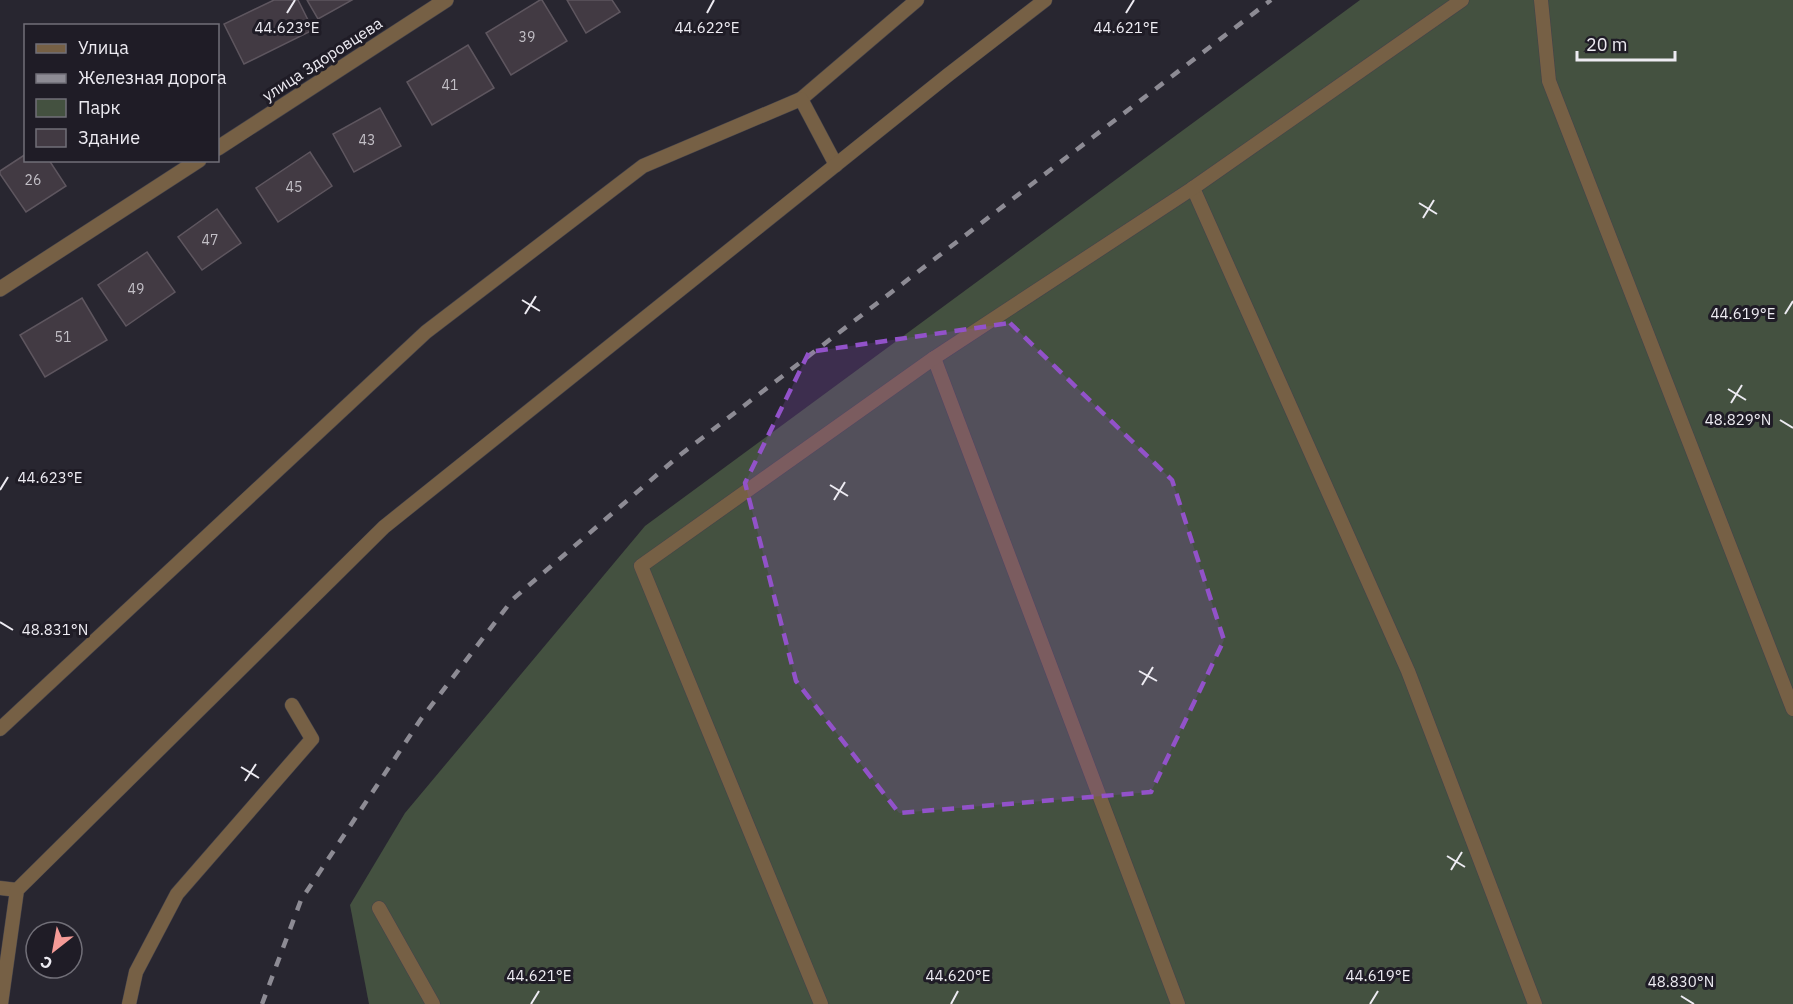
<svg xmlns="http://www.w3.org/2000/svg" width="1793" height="1004" font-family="'IBM Plex Sans',sans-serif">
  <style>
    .green { fill: #445140 }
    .building { fill: #423a43; stroke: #5e565f; stroke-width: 1.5 }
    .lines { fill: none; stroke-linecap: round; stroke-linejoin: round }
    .service-casing { stroke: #44424b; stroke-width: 15 }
    .minor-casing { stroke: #44424b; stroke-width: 16 }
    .service { stroke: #766045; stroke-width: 14 }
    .minor { stroke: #766045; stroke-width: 15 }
    .rail { stroke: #8d8b94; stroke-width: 4.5; stroke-dasharray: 10 10; stroke-linecap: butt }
    .marked { fill: #9252c9; fill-opacity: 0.2; stroke: #9252c9; stroke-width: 4.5; stroke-dasharray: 12 8; stroke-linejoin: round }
    .ticks { fill: none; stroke: #edebf2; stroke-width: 2 }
    .labels { text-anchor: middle; stroke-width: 6; stroke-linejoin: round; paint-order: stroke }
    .number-label { font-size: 14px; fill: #c2bfc6 }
    .street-label { font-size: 16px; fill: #edebf2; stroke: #1f1c26 }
    .ticks-label { font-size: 15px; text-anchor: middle; fill: #edebf2; stroke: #1f1c26; stroke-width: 6; stroke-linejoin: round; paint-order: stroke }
  </style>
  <rect width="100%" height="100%" fill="#282630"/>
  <path class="green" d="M1360 0H1793V1004H369L350 905 405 813 645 526Z"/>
  <g class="building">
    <path d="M274 0H298L313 30 244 64 224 24Z"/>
    <path d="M307 0H352L318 19Z"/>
    <path d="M540 0H542L567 41 511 75 486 33Z"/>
    <path d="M567 0H612L620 12 586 33Z"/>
    <path d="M468 45 494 88 432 125 407 82Z"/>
    <path d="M380 108 401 146 354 172 333 134Z"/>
    <path d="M310 152 332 186 278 222 256 188Z"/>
    <path d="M26 154V160H49L66 186 26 212 0 174V171Z"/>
    <path d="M217 209 241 243 202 270 178 237Z"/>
    <path d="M147 252 175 292 126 326 98 285Z"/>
    <path d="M82 298 107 340 45 377 20 335Z"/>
  </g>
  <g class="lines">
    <g class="service-casing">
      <g id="service">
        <path d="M1541 0 1549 81 1793 709"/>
        <path d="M801 99 917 0"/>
        <path d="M1193 188 1408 671 1535 1004"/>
        <path d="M934 358 1178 1004"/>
        <path d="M0 729 426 332 643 166 801 99 836 165"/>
        <path d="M0 888 17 890"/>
        <path d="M379 908 433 1004"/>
        <path d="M1 1004 17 890 384 527 948 75 1045 0"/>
        <path d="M129 1004 136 972 177 894 312 739 292 705"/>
        <path d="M821 1004 641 566 934 358 1193 188 1462 0"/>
      </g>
    </g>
    <g class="minor-casing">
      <g id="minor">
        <path d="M218 148 446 0"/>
        <path d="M0 289 199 160"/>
      </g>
    </g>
    <use href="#service" class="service"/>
    <use href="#minor" class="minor"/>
    <path class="rail" d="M262 1004 301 900 421 719 513 599 680 455 1271 0"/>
  </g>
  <path class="marked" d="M1010 323 1172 480 1224 640 1151 792 899 813 796 681 745 483 809 352Z"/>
  <path class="ticks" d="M287 13 295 0M707 13 714 0M1126 13 1134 0M1419 203 1437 214M1423 218 1434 200M522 300 540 311M525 314 536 296M1785 314 1793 301M1728 389 1746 400M1731 403 1742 385M1780 420 1793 428M830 485 848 496M0 490 8 477M834 500 845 482M0 622 13 630M1139 671 1157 681M1142 685 1153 667M241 767 259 778M245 781 256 764M1447 856 1465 867M1451 870 1462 852M1681 996 1694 1004M531 1004 539 991M951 1004 958 991M1370 1004 1378 991"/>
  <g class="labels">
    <g class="number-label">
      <text x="527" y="42">39</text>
      <text x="450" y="90">41</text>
      <text x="367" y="145">43</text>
      <text x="33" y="185">26</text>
      <text x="294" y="192">45</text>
      <text x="210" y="245">47</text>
      <text x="136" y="294">49</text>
      <text x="63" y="342">51</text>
    </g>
    <g class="street-label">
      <text transform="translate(322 59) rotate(-33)" y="6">улица Здоровцева</text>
    </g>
  </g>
  <g class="ticks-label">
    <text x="287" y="33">44.623°E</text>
    <text x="707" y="33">44.622°E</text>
    <text x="1126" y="33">44.621°E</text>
    <text x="1743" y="319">44.619°E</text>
    <text x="1738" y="425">48.829°N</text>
    <text x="50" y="483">44.623°E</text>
    <text x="55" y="635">48.831°N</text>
    <text x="539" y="981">44.621°E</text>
    <text x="958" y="981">44.620°E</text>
    <text x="1378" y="981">44.619°E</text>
    <text x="1681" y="987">48.830°N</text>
  </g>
  <rect x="24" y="24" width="195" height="138" fill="#1f1c26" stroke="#716f78" stroke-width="1.5"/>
  <rect x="36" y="44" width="30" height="9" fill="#766045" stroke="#716f78" stroke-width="1.5"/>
  <text x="78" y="54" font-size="18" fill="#edebf2">Улица</text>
  <rect x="36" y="74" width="30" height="9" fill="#8d8b94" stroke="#716f78" stroke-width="1.5"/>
  <text x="78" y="84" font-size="18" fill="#edebf2">Железная дорога</text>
  <rect x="36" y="99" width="30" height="18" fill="#445140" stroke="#716f78" stroke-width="1.5"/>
  <text x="78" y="114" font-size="18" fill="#edebf2">Парк</text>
  <rect x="36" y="129" width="30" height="18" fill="#423a43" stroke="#716f78" stroke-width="1.5"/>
  <text x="78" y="144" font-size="18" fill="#edebf2">Здание</text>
  <g transform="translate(54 950) rotate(211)"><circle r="28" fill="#1f1c26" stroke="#716f78" stroke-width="1.5"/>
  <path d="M0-4.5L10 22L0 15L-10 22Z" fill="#f59b97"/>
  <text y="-9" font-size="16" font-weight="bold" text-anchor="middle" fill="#edebf2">С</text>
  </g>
  <path d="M1577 51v9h98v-9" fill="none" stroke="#edebf2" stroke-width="3"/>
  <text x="1586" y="51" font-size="18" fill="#edebf2" stroke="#1f1c26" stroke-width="4.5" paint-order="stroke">20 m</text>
</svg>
